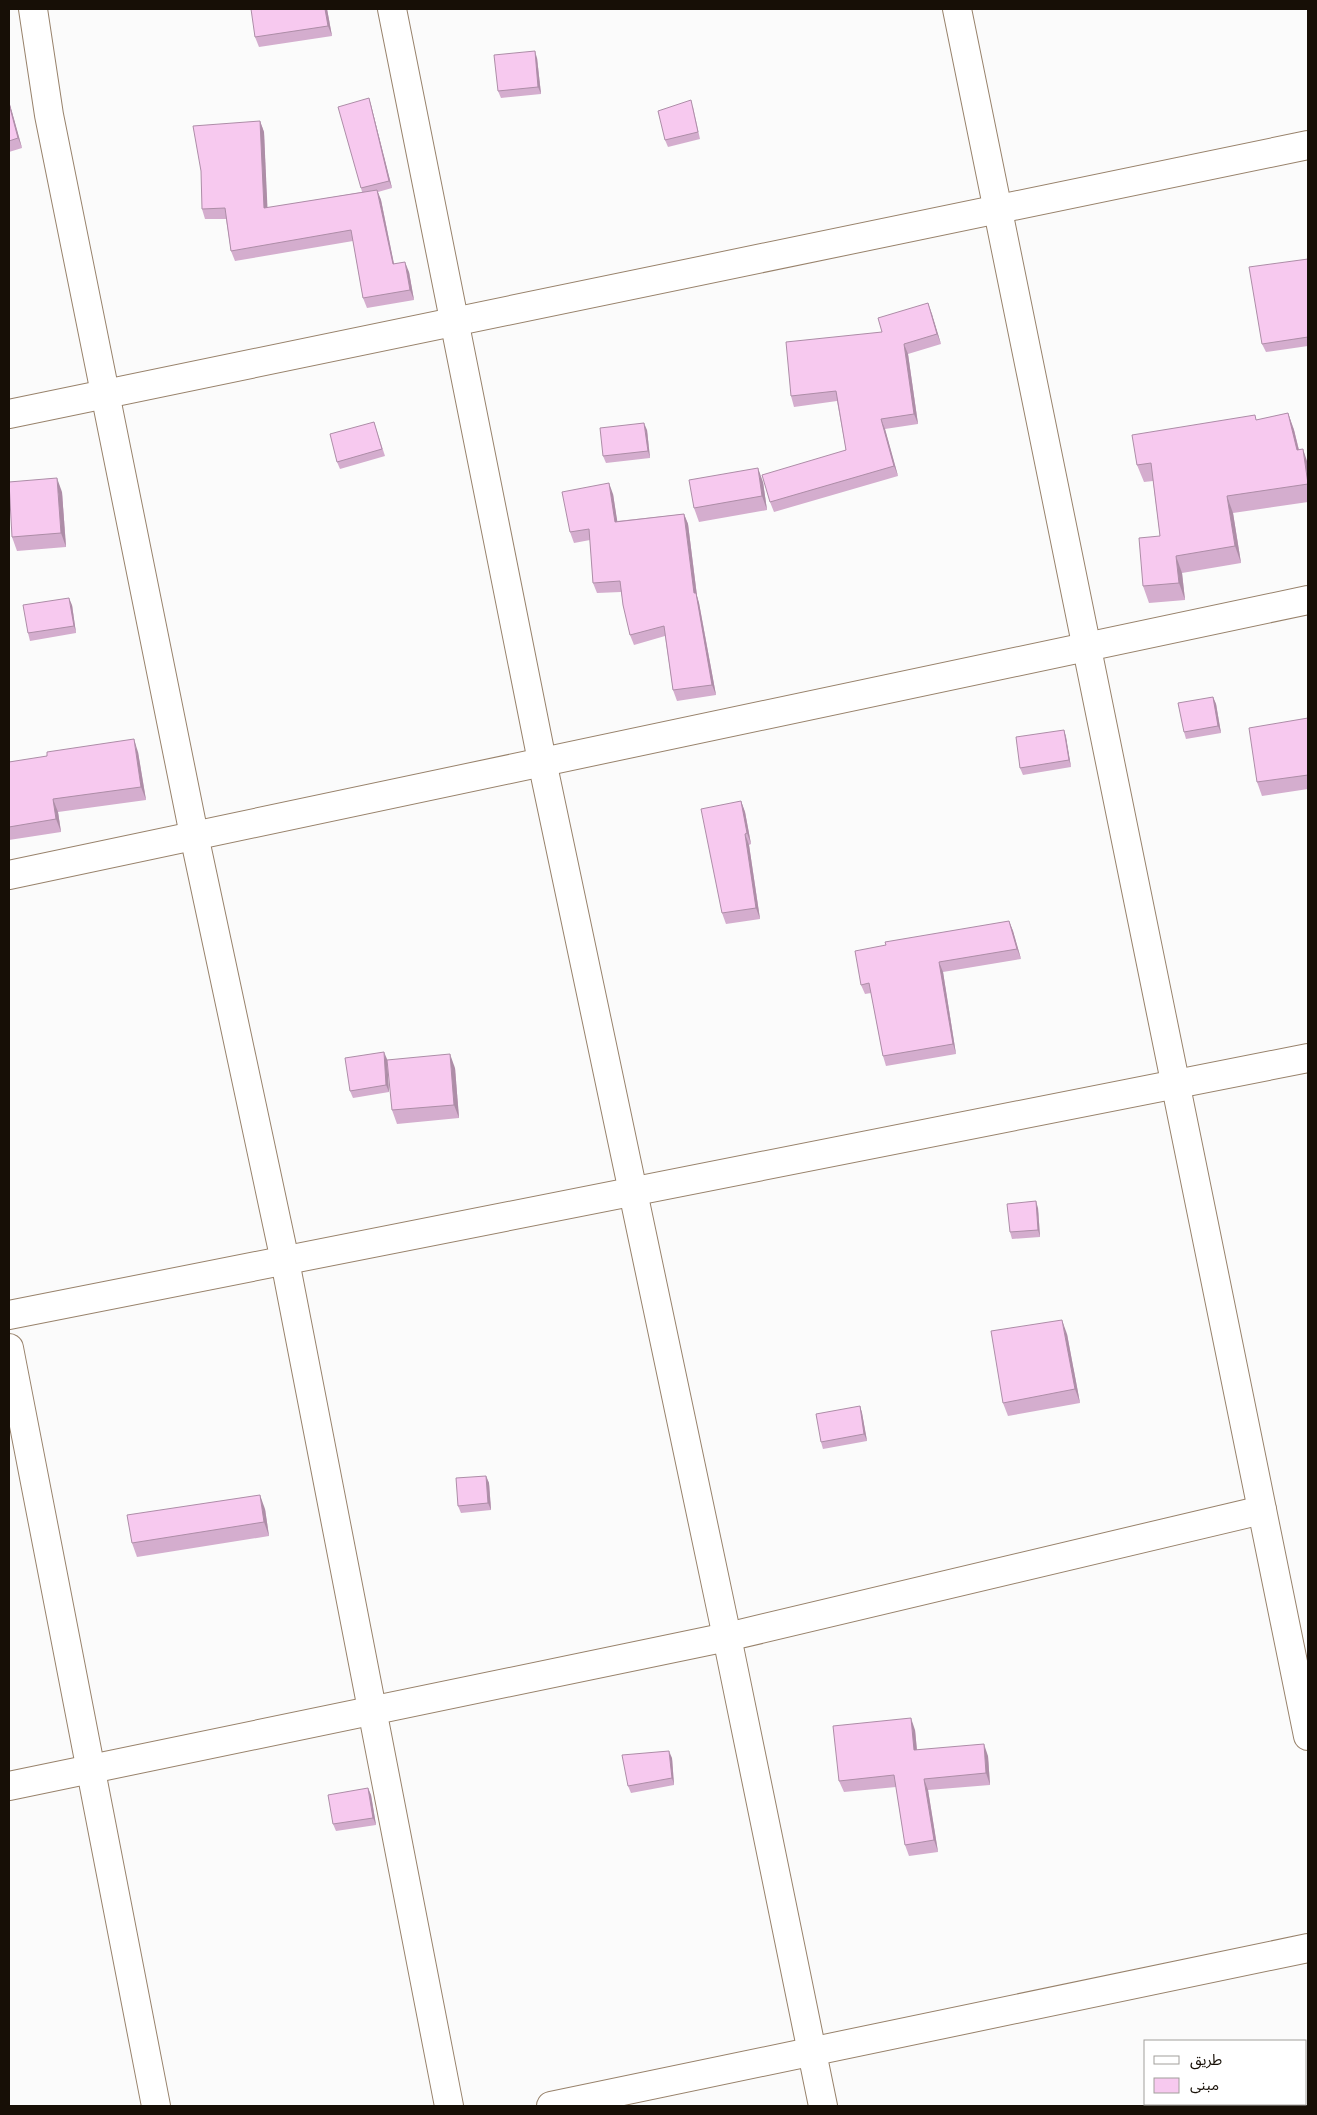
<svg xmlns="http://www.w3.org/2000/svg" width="1317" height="2115" font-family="Helvetica,'Noto Sans Arabic',sans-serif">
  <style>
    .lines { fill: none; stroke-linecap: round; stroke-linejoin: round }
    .minor-casing { stroke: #98826b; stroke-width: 30 }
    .minor { stroke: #fff; stroke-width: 28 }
    .wall { fill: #d4adce }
    .shaded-wall { fill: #ad8da7 }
    .building { fill: #f7c9ef; stroke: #ad8da7 }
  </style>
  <rect width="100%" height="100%" fill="#fbfbfb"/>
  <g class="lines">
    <g class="minor-casing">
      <g id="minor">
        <path d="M33 9 49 115 194 835 285 1261 449 2106"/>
        <path d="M392 9 542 761 727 1637 823 2106"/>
        <path d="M957 9 1308 1736"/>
        <path d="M9 414 1308 145"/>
        <path d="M9 875 1308 600"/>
        <path d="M9 1315 1308 1058"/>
        <path d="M9 1348 156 2106"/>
        <path d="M9 1786 727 1637 1262 1510"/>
        <path d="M551 2106 1308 1948"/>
      </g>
    </g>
    <use href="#minor" class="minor"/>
  </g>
  <g class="wall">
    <path d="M327 9 332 36 259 47 255 37Z"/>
    <path d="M537 58 541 94 501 98 498 91Z"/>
    <path d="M369 98 371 105 392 188 378 192 381 200 394 264 409 272 414 300 367 308 363 298 353 241 235 261 231 251 226 219H205L202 209 260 121 264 132 267 208 362 192 361 188Z"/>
    <path d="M9 101 22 148 9 152Z"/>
    <path d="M693 107 700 139 668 147 665 140Z"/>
    <path d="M1308 259V346L1266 352 1262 344Z"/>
    <path d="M928 303 941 344 908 354 918 424 885 429 898 476 774 512 770 502 846 450 837 401 794 407 791 396 882 332Z"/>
    <path d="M1288 413 1294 430 1299 450 1308 464V502L1233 513 1241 563 1182 573 1185 600 1149 603 1143 586 1160 536 1153 481 1144 482 1137 465 1257 420Z"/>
    <path d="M374 422 385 456 340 469 337 462Z"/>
    <path d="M647 430 650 458 606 463 603 456Z"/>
    <path d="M763 482 767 510 699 522 694 508Z"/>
    <path d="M62 492 66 547 17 551 12 537Z"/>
    <path d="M613 494 617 521 684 514 688 524 697 596 699 603 716 695 677 701 673 690 665 636 634 645 630 635 621 592 597 593 593 583 590 540 574 543 570 532Z"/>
    <path d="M72 605 76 633 30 641 28 633Z"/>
    <path d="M1213 697 1216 704 1221 733 1186 739 1184 732Z"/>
    <path d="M1308 718V789L1262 796 1257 782Z"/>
    <path d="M1064 730 1066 737 1071 767 1023 775 1020 768Z"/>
    <path d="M138 752 146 800 58 812 61 832 9 840V762Z"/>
    <path d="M741 801 745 812 751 844 749 845 760 919 726 924 722 913Z"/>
    <path d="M1009 921 1013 931 1021 959 943 972 956 1054 886 1066 883 1056 871 993 865 994 861 985Z"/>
    <path d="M387 1059 389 1092 353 1098 350 1091Z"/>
    <path d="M455 1068 459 1118 397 1124 392 1110Z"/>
    <path d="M1038 1208 1040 1237 1012 1239 1010 1232Z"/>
    <path d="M1067 1334 1080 1403 1008 1416 1003 1403Z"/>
    <path d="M860 1406 862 1413 867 1441 823 1449 821 1442Z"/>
    <path d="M486 1476 489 1483 491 1510 461 1513 458 1506Z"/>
    <path d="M265 1509 269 1536 137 1557 132 1543Z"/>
    <path d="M915 1730 917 1750 988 1756 990 1785 928 1790 938 1852 909 1856 905 1845 896 1787 844 1792 839 1781Z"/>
    <path d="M672 1758 674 1785 631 1793 628 1786Z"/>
    <path d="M368 1788 371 1795 376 1825 336 1831 333 1824Z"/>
  </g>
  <g class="shaded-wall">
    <path d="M325 9H327L332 36 328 26Z"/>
    <path d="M535 51 537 58 541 94 538 87Z"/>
    <path d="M369 98 371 105 392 188 389 181Z"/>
    <path d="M9 101 22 148 18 138 9 104Z"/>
    <path d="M260 121 264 132 268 219 264 208Z"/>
    <path d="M377 190 381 200 396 274 393 264Z"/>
    <path d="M405 262 409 272 414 300 410 290Z"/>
    <path d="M928 303 932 314 941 344 937 334Z"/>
    <path d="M904 344 908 354 918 424 914 414Z"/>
    <path d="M1288 413 1294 430 1303 467 1297 450Z"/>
    <path d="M881 419 885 429 898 476 894 466Z"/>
    <path d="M644 423 647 430 650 458 648 451Z"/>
    <path d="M1303 449 1308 464V484Z"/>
    <path d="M758 468 763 482 767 510 762 496Z"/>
    <path d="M57 478 62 492 66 547 61 533Z"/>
    <path d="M609 483 613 494 619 532 615 522Z"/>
    <path d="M1227 496 1233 513 1241 563 1235 546Z"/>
    <path d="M684 514 688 524 697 596 699 603 716 695 712 685 694 593Z"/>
    <path d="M1176 556 1182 573 1185 600 1179 583Z"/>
    <path d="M69 598 72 605 76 633 74 626Z"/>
    <path d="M1213 697 1216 704 1221 733 1218 726Z"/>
    <path d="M1064 730 1066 737 1071 767 1069 760Z"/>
    <path d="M134 739 138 752 146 800 141 787Z"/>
    <path d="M53 799 58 812 61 832 56 819Z"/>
    <path d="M741 801 745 812 751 844 747 833Z"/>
    <path d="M745 834 749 845 760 919 756 908Z"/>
    <path d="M1009 921 1013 931 1021 959 1017 949Z"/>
    <path d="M939 962 943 972 956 1054 953 1044Z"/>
    <path d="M384 1052 387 1059 389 1092 386 1085Z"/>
    <path d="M450 1054 455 1068 459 1118 454 1105Z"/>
    <path d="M1036 1201 1038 1208 1040 1237 1038 1230Z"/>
    <path d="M1062 1320 1067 1334 1080 1403 1075 1389Z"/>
    <path d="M860 1406 862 1413 867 1441 864 1434Z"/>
    <path d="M486 1476 489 1483 491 1510 488 1503Z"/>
    <path d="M260 1495 265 1509 269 1536 264 1522Z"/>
    <path d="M911 1718 915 1730 918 1762 914 1750Z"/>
    <path d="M984 1744 988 1756 990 1785 986 1773Z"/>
    <path d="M669 1751 672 1758 674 1785 672 1778Z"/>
    <path d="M924 1779 928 1790 938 1852 934 1840Z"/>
    <path d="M368 1788 371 1795 376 1825 373 1818Z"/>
  </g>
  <g class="building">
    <path d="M251 9H325L328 26 255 37Z"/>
    <path d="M535 51 538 87 498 91 494 55Z"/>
    <path d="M369 98 389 181 361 188 338 107Z"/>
    <path d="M691 100 698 132 665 140 658 111Z"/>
    <path d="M9 104 18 138 9 141Z"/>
    <path d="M260 121 264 208 377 190 393 264 405 262 410 290 363 298 351 230 231 251 225 208 202 209 201 171 193 126Z"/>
    <path d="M1308 259V337L1262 344 1249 267Z"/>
    <path d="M928 303 937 334 904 344 914 414 881 419 894 466 770 502 762 475 846 450 836 391 791 396 786 342 882 332 878 318Z"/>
    <path d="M1288 413 1297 450 1303 449 1308 484 1227 496 1235 546 1176 556 1179 583 1143 586 1139 538 1160 536 1151 463 1137 465 1132 435 1255 415 1256 420Z"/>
    <path d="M374 422 382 449 337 462 330 434Z"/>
    <path d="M644 423 648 451 603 456 600 428Z"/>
    <path d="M758 468 762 496 694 508 689 480Z"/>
    <path d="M57 478 61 533 12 537 9 482Z"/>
    <path d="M609 483 615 522 684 514 694 593H696L712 685 673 690 664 626 630 635 623 605 620 581 593 583 589 529 570 532 562 492Z"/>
    <path d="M69 598 74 626 28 633 23 605Z"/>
    <path d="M1213 697 1218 726 1184 732 1178 703Z"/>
    <path d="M1308 718V775L1257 782 1249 728Z"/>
    <path d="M1064 730 1069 760 1020 768 1016 737Z"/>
    <path d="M134 739 141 787 53 799 56 819 9 827V762L47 756V752Z"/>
    <path d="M741 801 747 833 745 834 756 908 722 913 701 809Z"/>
    <path d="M1009 921 1017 949 939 962 953 1044 883 1056 869 983 861 985 855 951 886 945 885 942Z"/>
    <path d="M384 1052 386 1085 350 1091 345 1058Z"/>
    <path d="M450 1054 454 1105 392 1110 387 1060Z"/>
    <path d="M1036 1201 1038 1230 1010 1232 1007 1204Z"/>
    <path d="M1062 1320 1075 1389 1003 1403 991 1331Z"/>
    <path d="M860 1406 864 1434 821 1442 816 1414Z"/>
    <path d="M486 1476 488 1503 458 1506 456 1478Z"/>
    <path d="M260 1495 264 1522 132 1543 127 1515Z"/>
    <path d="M911 1718 914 1750 984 1744 986 1773 924 1779 934 1840 905 1845 894 1775 839 1781 833 1726Z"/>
    <path d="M669 1751 672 1778 628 1786 622 1755Z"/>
    <path d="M368 1788 373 1818 333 1824 328 1795Z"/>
  </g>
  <rect width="1317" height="2115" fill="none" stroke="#170f06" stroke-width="20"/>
  <rect x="1144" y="2040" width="162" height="65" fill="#ffffff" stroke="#a29f9b"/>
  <rect x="1154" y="2056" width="25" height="8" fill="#ffffff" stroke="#a29f9b"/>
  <text x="1190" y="2065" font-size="15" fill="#170f06">طريق</text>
  <rect x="1154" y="2078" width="25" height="15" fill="#f7c9ef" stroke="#a29f9b"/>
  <text x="1190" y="2090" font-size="15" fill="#170f06">مبنى</text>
</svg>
